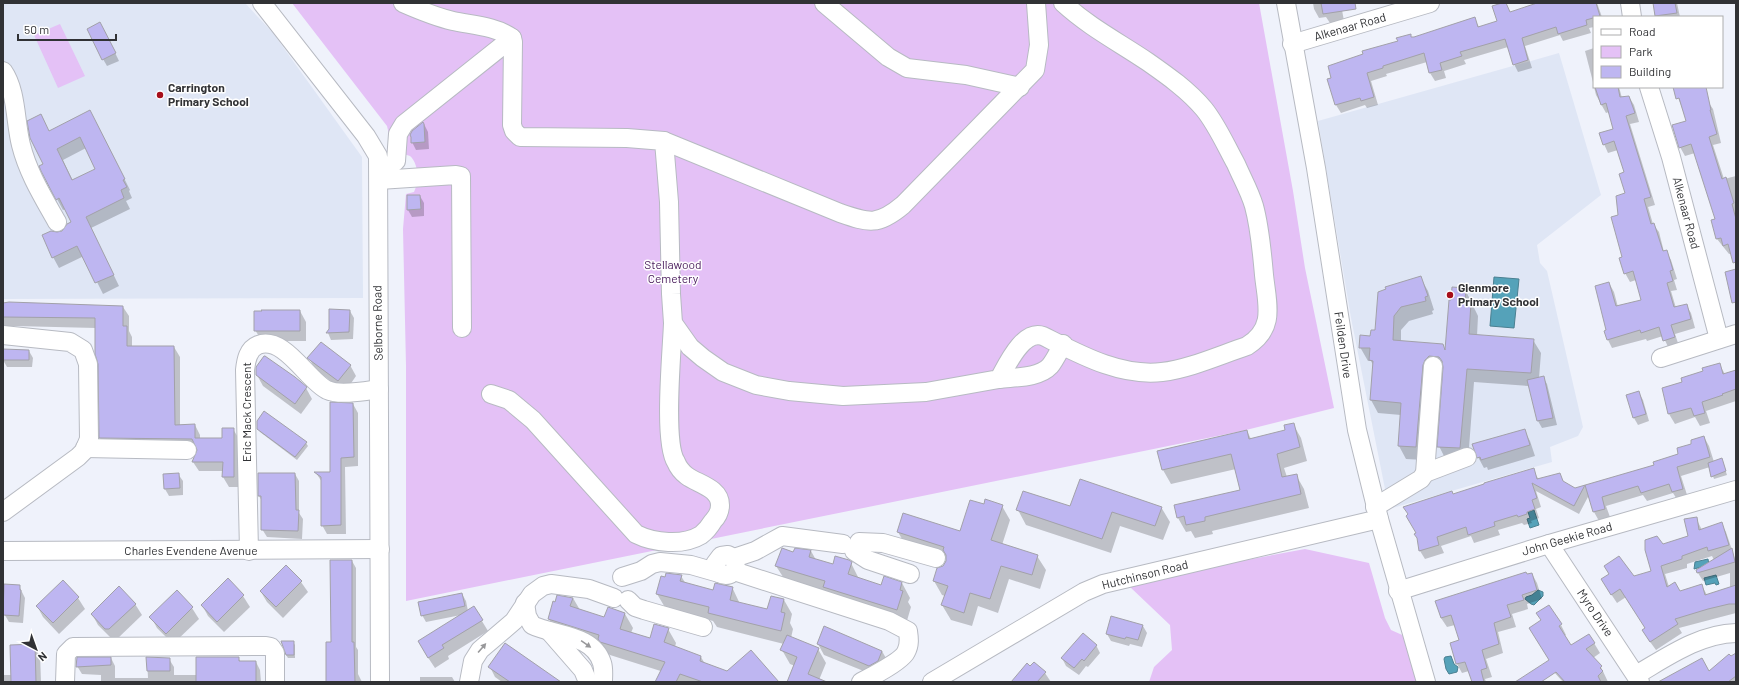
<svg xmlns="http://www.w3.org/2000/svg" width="1739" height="685" font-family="Barlow,sans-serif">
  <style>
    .built { fill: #dfe6f5 }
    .green { fill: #e4c1f6 }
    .water { fill: #55a2b9; stroke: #4a8091 }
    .shadow { fill: #0003; fill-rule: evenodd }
    .building { fill: #beb6f1; stroke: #a2a1a9; fill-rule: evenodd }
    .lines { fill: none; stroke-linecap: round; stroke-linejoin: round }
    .minor-casing { stroke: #b7bac2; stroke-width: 20 }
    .minor { stroke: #fff; stroke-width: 18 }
    .oneway { fill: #98989a }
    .poi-dot { fill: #a60e1a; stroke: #fff; stroke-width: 1.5 }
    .labels { text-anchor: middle; stroke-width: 3; stroke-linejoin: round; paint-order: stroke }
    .street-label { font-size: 12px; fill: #313235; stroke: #fff }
    .poi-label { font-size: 12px; font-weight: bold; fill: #313235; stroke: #fff; text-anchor: start }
    .park-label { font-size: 12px; fill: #4e2260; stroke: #fff }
  </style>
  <rect width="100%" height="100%" fill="#eff2fb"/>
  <g class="built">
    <path d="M3 3H245L273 33 362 157 363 298 3 299Z"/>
    <path d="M1559 53 1601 195 1537 245 1540 263 1547 271 1583 427 1578 436 1550 447 1552 462 1389 509 1351 318 1318 121Z"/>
  </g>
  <g class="green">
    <path d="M292 3H1259L1293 191 1305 268 1334 408 1242 431 406 601V366L403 229 406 194 414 192C419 182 419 164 410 156 393 151 391 142 387 126Z"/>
    <path d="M60 24 85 76 58 88 34 35Z"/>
    <path d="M1305 549 1369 563 1385 618 1391 630 1409 638 1421 682H1149L1154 667 1172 650 1170 625 1129 586 1225 564Z"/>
  </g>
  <g class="water">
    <path d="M1494 277 1519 279 1514 328 1490 326Z"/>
    <path d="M1534 510 1539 525 1530 528 1527 519 1530 518 1528 512Z"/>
    <path d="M1708 559 1709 565 1694 569 1695 562Z"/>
    <path d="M1716 575 1719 584 1716 585 1715 583 1706 585 1704 578Z"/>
    <path d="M1538 590 1543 592V596L1534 605 1531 604 1525 599 1526 597 1532 595Z"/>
    <path d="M1451 656 1454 664 1458 667 1457 672 1449 674 1446 669 1444 659 1445 657Z"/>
  </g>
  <g class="shadow">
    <path d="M1313 3H1348L1342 10 1344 21 1330 23 1326 17 1319 18 1314 9Z"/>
    <path d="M1505 3 1510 13 1539 3H1597L1602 17H1594V27L1589 28 1591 33 1563 41 1560 35 1525 46 1532 68 1518 72 1514 64 1508 47 1464 60 1466 64 1444 71 1446 78 1435 81 1430 73 1427 62 1386 74 1387 76 1371 81 1378 105 1367 108 1365 105 1341 113 1336 105 1329 80 1410 35 1412 38H1414L1474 18 1479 27 1498 22Z"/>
    <path d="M1654 3H1677L1680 17H1656Z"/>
    <path d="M104 30 119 61 107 66 103 59Z"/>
    <path d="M1594 48V86L1585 51Z"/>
    <path d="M1594 87H1619L1622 98 1629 97 1634 105 1639 122 1630 124 1655 205 1648 207 1653 224 1659 232 1664 252 1666 251 1671 260 1677 279 1674 280 1677 290 1671 291 1676 308 1686 305 1691 313 1695 328 1675 334 1679 346 1669 349 1663 336 1647 341 1646 339 1612 348 1608 340 1609 283 1614 292 1618 307 1642 300 1636 280 1630 282 1625 273 1620 215 1626 194V173L1618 150 1608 153 1604 144 1614 129 1609 112 1606 113 1596 95Z"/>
    <path d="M1674 87H1698L1713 109 1721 143 1713 145 1724 179 1736 176V253L1729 254 1717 239 1716 219 1695 153 1685 156 1680 147 1687 121Z"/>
    <path d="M96 122 130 190 129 191 132 198 126 201 130 209 91 228 119 286 103 294 84 256 59 268 53 257 56 233 62 232 72 223 66 209 63 210 57 199 44 164 49 132ZM86 148 97 169 73 181 63 160Z"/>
    <path d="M424 124 428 132 429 149 416 150 412 142Z"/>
    <path d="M420 196 424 203V216L412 217 408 210Z"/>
    <path d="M1420 277 1428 291 1434 310 1432 311 1433 314 1409 321 1401 330V341L1442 345 1446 351 1465 289 1478 316 1477 336 1533 340 1541 353 1539 378 1543 377 1547 384 1557 425 1542 428 1538 421 1529 386 1474 382 1468 461 1446 460 1439 446 1444 369 1437 370 1424 460 1406 459 1399 446 1401 415 1378 413 1371 400 1373 365 1371 361H1368L1360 347 1376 331Z"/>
    <path d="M3 304 123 307 129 316V331L132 337V347H174L180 357V426L195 425 200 435V439H223L233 429 239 439V487H229L223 477V471H199L193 462 199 449 106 447 100 438V364L96 328 14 326V329H3Z"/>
    <path d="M300 311 306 322V341H262L255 330Z"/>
    <path d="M350 311 354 318 353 339 331 340 328 333Z"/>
    <path d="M3 350 29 351 33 358 32 367H7L3 360Z"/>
    <path d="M309 358 350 365 356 376 345 392 315 369Z"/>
    <path d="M1719 364 1725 374 1736 371V401L1706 411 1710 423 1700 426 1695 417 1675 424 1669 414 1663 388 1683 382Z"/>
    <path d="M257 375 306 388 312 399 301 414 263 386Z"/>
    <path d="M1639 393 1643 400 1649 421 1638 425 1634 418 1628 396Z"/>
    <path d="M353 404 358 413V466L345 467 346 534H327L322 525V482L316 473H331Z"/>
    <path d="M1293 424 1301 438 1307 461 1284 468 1287 477 1296 475 1304 489 1309 508 1212 531 1213 534 1195 538 1191 531 1186 532 1178 518 1241 491 1236 469 1171 484 1163 470 1247 431 1251 439 1286 431Z"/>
    <path d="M258 428 306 443 308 446 297 460 260 432Z"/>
    <path d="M1524 430 1530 441 1535 456 1488 470 1487 467 1484 468 1478 457Z"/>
    <path d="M1704 437 1709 446 1714 462 1723 463 1727 475 1714 479 1710 467 1681 476 1688 498 1678 501 1673 493 1647 501 1643 495 1606 506 1610 517 1599 521 1594 512 1589 495 1579 514 1536 491 1541 507 1536 509 1539 518 1531 521 1532 523 1524 525 1522 523 1498 530 1500 535 1474 543 1471 536 1441 546 1444 553 1425 559 1420 551 1418 539 1453 495 1533 470 1539 480 1559 475 1564 483 1575 489 1655 465 1679 454Z"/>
    <path d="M178 474 183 481V495L169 496 165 489Z"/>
    <path d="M295 474 299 481V513L303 519 302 539 267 537 262 529V501L259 496Z"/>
    <path d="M984 506H1002L1010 520 1002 545 1037 556 1046 570 1040 589 1009 579 998 613 978 606 972 626 951 620 942 605 945 596 942 595 934 581 947 559 906 546 898 532H961Z"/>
    <path d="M1161 507 1170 522 1163 540 1120 526 1111 553 1026 525 1018 510 1071 508Z"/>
    <path d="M1696 518 1702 530 1721 523 1726 532 1736 562V613L1679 628 1682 633 1656 650 1648 639 1646 628 1626 597 1617 603 1607 588 1652 572 1663 545 1689 537ZM1712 556 1714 560 1698 573 1703 581 1730 573V588L1707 595 1702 586 1680 592 1669 587 1665 574 1687 568V564Z"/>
    <path d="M795 549 811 551 816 560 833 565 851 563 859 579 882 586 902 583 910 598 908 602 911 607 906 624 785 580 776 566 794 553Z"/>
    <path d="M352 561 356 568V647L358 650V674L362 682H326L332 643Z"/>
    <path d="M1532 574 1537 583 1542 599 1527 604 1528 609 1512 614 1516 627 1498 632 1503 653 1486 659 1492 677 1485 679 1486 682H1473L1469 671 1462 673 1457 664 1451 644 1460 641 1455 625 1447 627 1441 618 1436 602Z"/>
    <path d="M681 576 686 584 714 591 732 587 740 604 768 610 784 600 792 614 790 623 793 629 791 638 818 649 826 663 819 680 824 682H788L795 666 790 664 782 650 784 644 717 627 713 621 666 609 657 594 666 578Z"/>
    <path d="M228 580 243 596 250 607 224 632 208 616 202 605Z"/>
    <path d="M63 582 78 598 85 609 59 634 43 617 37 606Z"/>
    <path d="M301 582 308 592 283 618 267 602 261 592Z"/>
    <path d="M19 586 25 598 23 623 9 622 3 612V592Z"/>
    <path d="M177 592 192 608 199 619 173 644 157 628 151 617Z"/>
    <path d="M462 594 466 601 468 611 474 608 488 631 448 656 449 659 435 668 425 653 461 615 426 622 422 615Z"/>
    <path d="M573 598 580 610 605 618 625 614 633 628 631 633 650 639 668 629 676 643 675 647 701 657 705 664 727 672 777 682H674L667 673 610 655 607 653 557 633 549 619 556 603Z"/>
    <path d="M135 604 142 615 116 640H113L98 625 92 614Z"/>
    <path d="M1561 625 1566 635 1564 636 1571 646 1594 643 1600 653 1593 658 1601 667 1608 682H1563L1554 672 1550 661 1536 638Z"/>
    <path d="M1143 626 1147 633 1142 647 1130 644 1129 646 1111 641 1107 634Z"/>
    <path d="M293 642 295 645V658H288L286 655Z"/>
    <path d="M818 644 882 651 888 662 876 676 824 655Z"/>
    <path d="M35 645 40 653 41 682H3V675H11Z"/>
    <path d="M1096 645 1100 653 1088 667 1086 666 1079 675 1066 666 1062 658Z"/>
    <path d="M111 658 115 666V678H148L147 658 169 659 174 667V675H197L238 658 241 662H256L260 670 261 682H101V675L82 674 77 666Z"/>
    <path d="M1736 660V682H1674L1709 672Z"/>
    <path d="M490 667 555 682H502L495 677Z"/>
    <path d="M1045 673 1051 682H1011Z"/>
    <path d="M420 677H452L455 682H420Z"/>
  </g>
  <g class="building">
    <path d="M1321 3H1355L1356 9 1323 14Z"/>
    <path d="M1502 3H1506L1510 12 1537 3H1596L1600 16 1586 20 1587 25 1558 34 1556 27 1522 38 1528 60 1513 65 1505 39 1460 52 1462 56 1440 63 1442 70 1429 73 1424 53 1383 66V68L1367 73 1374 97 1361 101 1360 98 1335 105 1327 79 1331 78 1328 66 1363 54 1362 51 1398 41 1396 38 1411 34V37H1414L1475 17 1478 27 1497 21 1492 6Z"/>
    <path d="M1653 3H1675L1677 13 1655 16Z"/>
    <path d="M100 22 116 53 102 60 87 29Z"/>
    <path d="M1595 87H1618L1620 97 1629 96 1635 113 1626 116 1651 197 1644 199 1651 224 1654 223 1663 251 1667 250 1673 270 1670 271 1673 281 1667 283 1674 307 1687 304 1691 319 1671 325 1675 337 1663 341 1659 327 1641 333 1640 330 1607 340 1604 331 1606 330 1595 286 1609 282 1616 306 1641 300 1633 271 1624 274 1619 258 1622 257 1611 217 1618 215 1616 196 1625 193 1619 174 1624 172 1614 141 1603 145 1599 133 1613 129 1606 103 1601 105Z"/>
    <path d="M1673 87H1706L1711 110H1710L1717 134 1709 137 1722 179 1726 177 1734 203 1732 204 1736 219V262L1733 263 1728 244 1723 246 1721 238 1716 239 1711 220 1715 219 1691 144 1679 148 1672 125 1686 121 1679 98 1676 99Z"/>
    <path d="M90 110 125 179 123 180 127 187 121 190 124 198 86 217 114 275 95 283 77 246 52 258 42 235 51 231 57 232 62 231 67 224 71 222 59 198 56 200 41 171 39 166 43 164 30 138 27 121 41 114 49 131ZM80 137 95 169 72 180 57 149Z"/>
    <path d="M423 122 424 124 425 142 411 143V137L410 135 412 131Z"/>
    <path d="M407 195H420L421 209 407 210Z"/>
    <path d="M1736 269V302L1732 303 1725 272Z"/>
    <path d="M1421 276 1428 296 1425 297 1426 301 1401 307 1394 316 1393 340 1443 344 1445 350 1449 300H1451L1452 287 1466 288 1465 301 1471 302 1469 334 1534 339 1531 373 1467 369 1460 448 1437 447 1443 367 1442 361 1439 357 1429 356 1425 360 1423 365 1416 447 1398 446 1401 403 1370 400 1373 361 1369 360 1370 348H1359L1360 335 1370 336 1371 330H1375L1378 292 1386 289 1385 287Z"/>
    <path d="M9 302 123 306V326H127V346H174L175 425 195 424V438H222V428H234V477H222L223 462H192L197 450 192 439 99 438 98 364 95 354V318L3 317V303Z"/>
    <path d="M329 309 350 310 349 332 326 333 329 329Z"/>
    <path d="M261 310H300V331H254V311H262Z"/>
    <path d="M321 342 351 365 338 381 307 358Z"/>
    <path d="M3 349 29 350V360H3Z"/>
    <path d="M264 356H265L295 377 307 387 295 404 256 375V367Z"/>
    <path d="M1720 363 1723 374 1736 370V389L1722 394 1723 395 1702 402 1705 413 1694 416 1691 408 1668 414 1662 388 1682 382 1681 378 1703 371 1702 368Z"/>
    <path d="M1544 376 1553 418 1537 421 1527 380Z"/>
    <path d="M1639 391 1646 414 1633 418 1626 395Z"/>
    <path d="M330 402 353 403 354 457 341 458V525L321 526V477L314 472H330Z"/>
    <path d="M264 411 307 442 295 457 257 429V421Z"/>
    <path d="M1294 423 1300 447 1277 454 1282 477 1297 474 1301 494 1205 517V521L1186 525 1184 516 1177 518 1174 505 1240 490 1231 454 1162 470 1157 451 1247 430 1249 439 1285 430 1284 425Z"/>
    <path d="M1525 429 1530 445 1481 460 1480 457 1477 458 1472 444Z"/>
    <path d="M1704 436 1710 457 1677 467 1683 489 1672 492 1669 484 1641 493 1638 486 1602 497 1605 509 1593 512 1585 485 1574 506 1532 483 1537 498 1532 500 1535 509 1527 512V514L1518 517 1517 515 1494 522 1495 526 1468 535 1466 527 1437 537 1439 545 1419 551 1417 538 1414 534 1416 533 1406 516 1408 514 1403 507 1452 491 1453 494 1484 484V483L1534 468 1537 479 1560 473 1563 481 1575 488 1654 465 1653 462 1678 454 1677 448 1691 444V440Z"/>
    <path d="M1722 458 1726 471 1711 477 1708 463Z"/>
    <path d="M179 473 180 488 164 489 163 474Z"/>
    <path d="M258 473H295L296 510H299L298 531 261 530V496H258Z"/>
    <path d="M1080 479 1162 507 1155 526 1112 512 1102 539 1016 510 1023 491 1070 506Z"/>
    <path d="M985 499 1003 505 991 540 1038 555 1032 575 1001 566 990 599 970 593 964 613 941 605 948 586 933 581 937 568 943 566 946 561V555L943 550 944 547 897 532 903 513 960 531 970 500 984 504Z"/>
    <path d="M1697 517 1699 530 1722 522 1729 545 1708 551 1707 547 1682 556V559L1661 566 1667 587 1675 582 1680 591 1702 584 1705 595 1736 585V604H1729L1708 609 1675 619 1678 624 1650 642 1642 630 1645 628 1620 589 1611 595 1601 579 1609 574 1604 566 1619 556 1634 576 1651 571 1645 550V540L1657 536 1663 544 1688 536 1684 519Z"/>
    <path d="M782 548 793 552 795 548 811 550 809 557 833 564 835 556 849 560 852 562 848 574 881 585 884 576 902 582 900 590 903 591 897 610 823 587 825 581 775 566Z"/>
    <path d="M1732 548 1735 562 1697 573 1696 570Z"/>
    <path d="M330 560H352V642H354L355 682H326V642H331Z"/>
    <path d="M286 565 302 581 276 607 260 591Z"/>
    <path d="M1526 572 1527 574 1532 573 1537 590 1522 595 1524 600 1507 605 1511 617 1494 623 1499 644 1482 650 1487 668 1481 670 1484 682H1472L1465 662 1456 664 1450 643 1459 640 1451 615 1441 618 1435 601Z"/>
    <path d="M666 573 682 575 680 581 713 590 715 583 733 587 730 600 767 609 771 596 784 599 781 612 785 613 781 631 708 613 709 607 656 594 661 576 665 577Z"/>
    <path d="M228 578 244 595 217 622 201 605Z"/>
    <path d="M63 580 79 597 53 623 36 606Z"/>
    <path d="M4 584 20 585V590H21L19 616 3 615Z"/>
    <path d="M119 586 136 604 109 629H105L91 614Z"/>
    <path d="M177 590 193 607 166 634 149 617Z"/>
    <path d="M462 593 465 606 421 616 418 602Z"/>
    <path d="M557 595 573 598 570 606 604 617 608 607 625 613 620 629 650 638 654 624 669 628 664 642 701 656 700 661 727 671 751 650 779 682H703L680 674 676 682H655L665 662 600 642 598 639 599 635 548 619 553 601 555 602Z"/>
    <path d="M1549 605 1562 624 1559 626 1571 645 1589 634 1595 643 1586 649 1602 666 1600 668 1603 671 1598 676 1601 682H1565L1556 672 1541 682H1515L1549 660 1529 628 1541 620 1536 613Z"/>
    <path d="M474 606 483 620 442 645 444 648 428 658 418 641Z"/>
    <path d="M1111 616 1143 625 1138 640 1126 637 1125 639 1106 634Z"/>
    <path d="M824 626 882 651 878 661 869 666 817 644Z"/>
    <path d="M1083 633 1097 645 1084 661 1082 659 1074 668 1061 658Z"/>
    <path d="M787 635 819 648 808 674 827 682H787L797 657 780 650Z"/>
    <path d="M281 641H294V655H286Z"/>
    <path d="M505 643 561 682H510L488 667Z"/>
    <path d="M35 644 36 682H11L10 645Z"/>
    <path d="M1736 653V676L1728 682H1658L1702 658 1709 671 1729 654 1731 656Z"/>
    <path d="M77 657H111V665L76 667Z"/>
    <path d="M146 657 170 658V671H147Z"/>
    <path d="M196 657H239V661H256V682H196Z"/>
    <path d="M1034 662 1046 672 1037 682H1011L1027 663 1030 666Z"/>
  </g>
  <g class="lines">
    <g class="minor-casing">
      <g id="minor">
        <path d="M262 3 366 136 378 156 380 682"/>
        <path d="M403 3C419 10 436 17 453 21 471 25 496 26 512 38"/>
        <path d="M824 3 888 57 907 68 966 75 1020 87"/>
        <path d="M1286 3 1316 168 1357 430 1379 519 1426 682"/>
        <path d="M1630 3 1632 17"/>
        <path d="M1292 44 1430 3"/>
        <path d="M3 71C17 91 15 122 21 145 28 173 43 197 57 222"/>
        <path d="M1649 87 1671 157 1719 339"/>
        <path d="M664 141 840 213C869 223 878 226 903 205L1035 70 1039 45 1036 3"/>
        <path d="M379 167 391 165 396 161 398 134 404 124 512 38 513 42 512 125 514 131 520 137 627 138 664 141 669 202 671 294 673 323 690 347 703 358 723 372 756 385 789 391 843 396 926 392 999 379C1007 365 1023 329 1043 336 1079 354 1120 377 1162 372 1189 369 1220 355 1247 346 1276 328 1267 304 1264 275 1262 252 1260 228 1254 206 1250 192 1242 178 1236 164 1226 146 1217 125 1204 109 1188 90 1168 76 1148 62 1120 43 1089 27 1063 3"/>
        <path d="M379 180 456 175 461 176 462 328"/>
        <path d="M3 335 70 342 83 350 88 364 89 439 84 451 78 457 3 512"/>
        <path d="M1661 358 1736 334"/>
        <path d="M999 379C1015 377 1039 378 1050 366 1055 360 1059 351 1063 344"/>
        <path d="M491 394 509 400 533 420 636 534C654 543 683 546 701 535 706 531 710 526 713 521 717 517 720 511 720 505 720 488 698 484 687 476 683 473 678 467 676 462 663 442 672 351 673 323"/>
        <path d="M85 448 187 450"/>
        <path d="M1425 473 1467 457"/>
        <path d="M1375 507 1421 479 1425 473 1433 366"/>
        <path d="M859 542 883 543 936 558"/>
        <path d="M1549 544 1640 682"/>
        <path d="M3 551 380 549"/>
        <path d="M249 551 245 370C246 360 248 349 258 345 284 335 307 380 327 390 340 396 365 391 379 389"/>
        <path d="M854 551 868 560 910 574"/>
        <path d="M734 558 736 568C732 575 726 577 719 573L715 564 721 556 728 555 734 558 755 551 782 536 843 544"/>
        <path d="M734 571 889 621 908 631C909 638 910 645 906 652 902 661 871 677 861 682"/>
        <path d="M622 577 641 571 652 564 660 562 691 565 719 573"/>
        <path d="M1398 591 1549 544 1736 490"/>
        <path d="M628 600 635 607 644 610 703 627"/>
        <path d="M525 603 527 616 532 625C555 636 593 634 602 663 604 669 603 676 603 682"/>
        <path d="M549 631 583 670 588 682"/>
        <path d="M1636 675C1667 657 1699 634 1736 633"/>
        <path d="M65 682 66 654 73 647 266 646 271 647 275 653V682"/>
        <path d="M469 682 473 661 480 650 514 621 532 594 543 586 551 584 589 589 614 598"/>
        <path d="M932 682 1084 592 1103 584 1379 519"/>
      </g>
    </g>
    <use href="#minor" class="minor"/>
  </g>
  <defs><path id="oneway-solid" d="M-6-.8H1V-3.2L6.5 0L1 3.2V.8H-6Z"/></defs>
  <g class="oneway">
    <use href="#oneway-solid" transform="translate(586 644) rotate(35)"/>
    <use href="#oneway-solid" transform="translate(482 648) rotate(-49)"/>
  </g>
  <g class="poi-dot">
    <circle cx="160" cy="95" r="4"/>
    <circle cx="1450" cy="295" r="4"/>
  </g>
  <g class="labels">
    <g class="street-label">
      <text transform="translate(1350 27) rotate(-16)" y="4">Alkenaar Road</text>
      <text transform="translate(1686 213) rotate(75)" y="4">Alkenaar Road</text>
      <text transform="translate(378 323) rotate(-91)" y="4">Selborne Road</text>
      <text transform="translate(1343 345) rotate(82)" y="4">Feilden Drive</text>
      <text transform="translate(247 412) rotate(-90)" y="4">Eric Mack Crescent</text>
      <text transform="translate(1567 539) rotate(-16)" y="4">John Geekie Road</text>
      <text x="191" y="555">Charles Evendene Avenue</text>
      <text transform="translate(1145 575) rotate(-14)" y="4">Hutchinson Road</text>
      <text transform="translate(1595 613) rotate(56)" y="4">Myro Drive</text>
    </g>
    <g class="poi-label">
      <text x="168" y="92">Carrington<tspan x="168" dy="14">Primary School</tspan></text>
      <text x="1458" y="292">Glenmore<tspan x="1458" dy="14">Primary School</tspan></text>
    </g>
    <g class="park-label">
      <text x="673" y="269">Stellawood<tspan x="673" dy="14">Cemetery</tspan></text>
    </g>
  </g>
  <rect width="1739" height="685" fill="none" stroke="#313235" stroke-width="8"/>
  <rect x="1593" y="16" width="130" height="72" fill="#ffffff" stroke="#adadae"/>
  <rect x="1601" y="29" width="20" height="6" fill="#ffffff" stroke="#adadae"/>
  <text x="1629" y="36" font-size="12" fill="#313235">Road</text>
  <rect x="1601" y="46" width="20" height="12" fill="#e4c1f6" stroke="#adadae"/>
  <text x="1629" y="56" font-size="12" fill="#313235">Park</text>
  <rect x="1601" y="66" width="20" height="12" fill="#beb6f1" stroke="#adadae"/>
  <text x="1629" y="76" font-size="12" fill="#313235">Building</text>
  <g transform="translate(36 649) rotate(139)" stroke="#ffffff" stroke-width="3" paint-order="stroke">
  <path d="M0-3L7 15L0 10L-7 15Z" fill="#313235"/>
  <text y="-6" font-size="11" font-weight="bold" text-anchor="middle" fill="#313235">N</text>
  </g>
  <path d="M18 34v6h98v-6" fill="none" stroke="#313235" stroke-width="2"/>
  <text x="24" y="34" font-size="12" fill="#313235" stroke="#ffffff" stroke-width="3" paint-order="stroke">50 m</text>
</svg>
